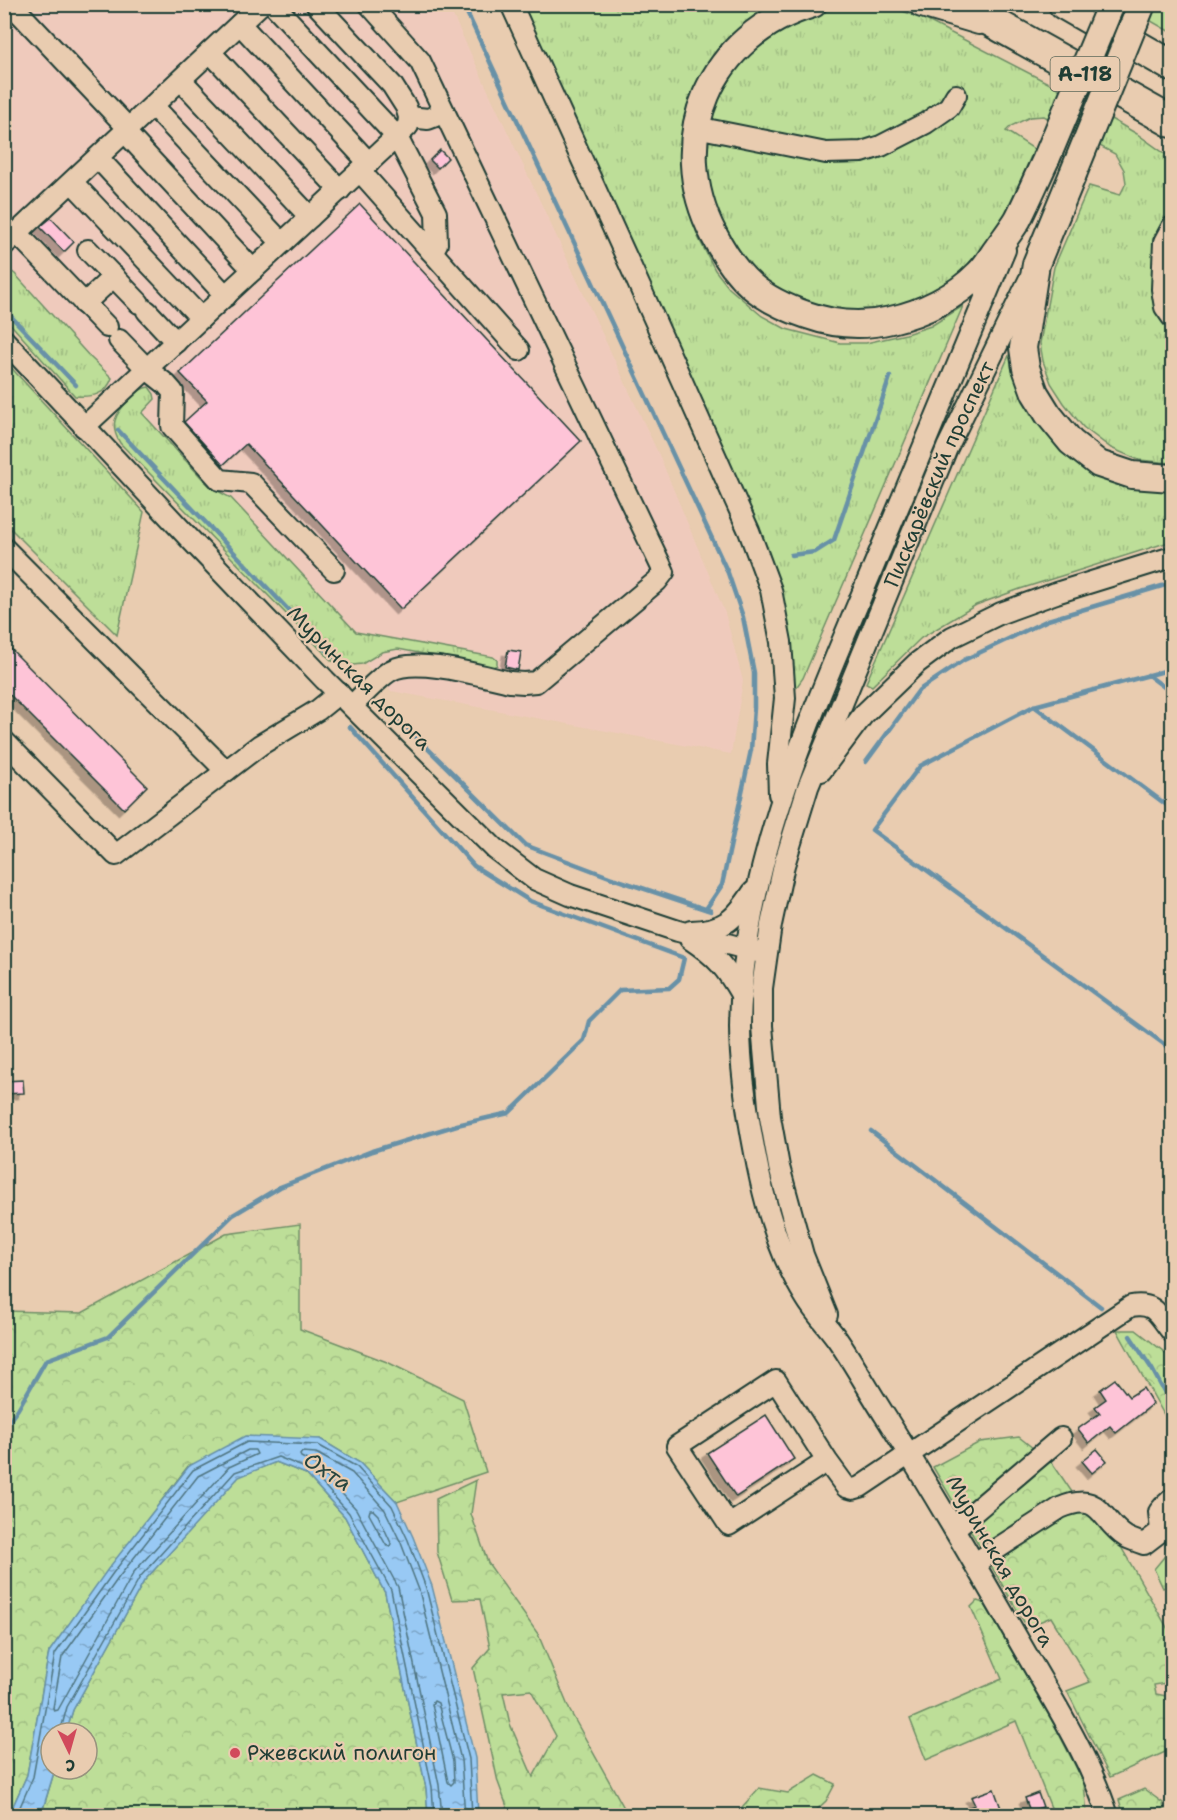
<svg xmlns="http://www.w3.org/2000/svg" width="1177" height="1820" font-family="'Shantell Sans',sans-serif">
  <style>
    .built { fill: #efcabc }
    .grass { fill: url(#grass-tufts); stroke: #6e8e66; stroke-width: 1.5 }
    .forest { fill: url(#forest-crowns); stroke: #6e8e66; stroke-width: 1.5; fill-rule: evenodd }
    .water { fill: url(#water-ripples); stroke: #6891a7; stroke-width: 1.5 }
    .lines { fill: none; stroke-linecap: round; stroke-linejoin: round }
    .shore { stroke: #4f7581; stroke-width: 1.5 }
    .stream { stroke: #6891a7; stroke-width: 4.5 }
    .building { fill: #fec4d7; stroke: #1f3d34; stroke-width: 1.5; filter: url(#shadow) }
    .minor-casing { stroke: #1f3d34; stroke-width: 24 }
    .major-casing { stroke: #1f3d34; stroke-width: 30 }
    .highway-casing { stroke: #1f3d34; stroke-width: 34 }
    .minor { stroke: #e9ccb0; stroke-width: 20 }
    .major { stroke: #e9ccb0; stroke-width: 26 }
    .highway { stroke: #e9ccb0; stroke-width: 30 }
    .major-bridge-casing { stroke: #1f3d34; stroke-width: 30; stroke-linecap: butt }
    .major-bridge { stroke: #e9ccb0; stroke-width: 26 }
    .poi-dot { fill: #d1495b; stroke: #e9ccb0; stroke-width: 2 }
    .labels { text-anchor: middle; stroke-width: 4.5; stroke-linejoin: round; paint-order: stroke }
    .shield { fill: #e9ccb0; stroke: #5c6859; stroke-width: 1.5 }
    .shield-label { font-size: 20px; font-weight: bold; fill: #1f3d34 }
    .street-label { font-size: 21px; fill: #1f3d34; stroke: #e9ccb0 }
    .poi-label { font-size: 21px; fill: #1f3d34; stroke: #e9ccb0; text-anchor: start }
    .water-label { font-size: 22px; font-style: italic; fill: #25443e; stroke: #e9ccb0 }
  </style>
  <defs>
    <pattern id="grass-tufts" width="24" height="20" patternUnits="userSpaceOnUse" patternTransform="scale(1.5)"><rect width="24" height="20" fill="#bdde98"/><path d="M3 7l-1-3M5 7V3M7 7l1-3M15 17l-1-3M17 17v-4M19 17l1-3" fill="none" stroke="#a2bf84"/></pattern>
    <pattern id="forest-crowns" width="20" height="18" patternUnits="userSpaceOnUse" patternTransform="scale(1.5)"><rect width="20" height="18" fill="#bdde98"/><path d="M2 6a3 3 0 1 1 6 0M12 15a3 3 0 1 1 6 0" fill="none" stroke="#a2bf84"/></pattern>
    <pattern id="water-ripples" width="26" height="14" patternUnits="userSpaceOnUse" patternTransform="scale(1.5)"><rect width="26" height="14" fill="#98c9f4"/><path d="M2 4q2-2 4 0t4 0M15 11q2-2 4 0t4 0" fill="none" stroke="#7ba4c6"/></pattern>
    <filter id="shadow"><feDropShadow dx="-5.5" dy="5.5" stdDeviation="0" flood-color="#0004"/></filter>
  </defs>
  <rect width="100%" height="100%" fill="#e9ccb0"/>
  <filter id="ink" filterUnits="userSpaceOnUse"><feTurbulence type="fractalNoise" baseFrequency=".0167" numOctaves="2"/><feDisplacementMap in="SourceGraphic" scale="12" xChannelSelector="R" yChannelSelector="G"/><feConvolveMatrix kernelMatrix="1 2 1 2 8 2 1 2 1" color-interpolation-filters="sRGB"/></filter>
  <g filter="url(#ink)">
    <path class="built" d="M5 5H448L660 457 725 613 743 681 731 754 391 691 126 411 90 357 15 274 5 267Z"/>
    <g class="grass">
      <path d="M521 5H783L711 62 694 92 685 116 680 150 682 179 687 203 698 237 715 270 729 288 762 316 786 329 840 343H866L906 334 931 326 963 306 803 678 793 692 782 600Z"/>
      <path d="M1123 5H1172V33Z"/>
      <path d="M847 7 894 8 922 18 1052 85 1137 134 1172 159V463L1139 460 1111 448 1083 427 1064 403 1051 383 1043 361 1040 343 1054 267 1089 186 1120 195 1126 183 1124 170 1115 154 1044 116 1030 117 1011 126 1006 131 1034 149 1007 213 975 257 952 281 923 301 865 318 794 301 760 278 734 252 706 184V139L721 126 711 116 720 96 736 70 758 44 809 14Z"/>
      <path d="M5 267 15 274 90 357 112 378C106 396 91 397 75 396L5 318Z"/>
      <path d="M1014 344 1071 449 1172 485V541L1020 589 976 605 921 638 872 686 866 683Z"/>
      <path d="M4 360 144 512 117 635 5 523Z"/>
      <path d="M149 387 154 394 155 399 142 413 210 487 231 498 356 632 493 657 497 660V665L493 667 398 649 382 652 362 664 353 665 332 661 120 443C109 425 115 414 129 400 136 394 140 388 149 387Z"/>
    </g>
    <g class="forest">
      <path d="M300 1224V1329L387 1362 463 1399 486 1472 397 1502 360 1463 320 1439 189 1465 109 1569 49 1652 27 1775 9 1815 5 1816V1311L82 1313 226 1234Z"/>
      <path d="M1117 1330H1136L1168 1355 1172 1429Z"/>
      <path d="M1019 1437 1053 1464 1078 1501 1117 1540 1169 1631 1172 1655V1682L1154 1685 1156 1694 1172 1697V1749L1110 1777 1067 1691 1090 1682 1051 1617 1027 1627 933 1467 980 1442Z"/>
      <path d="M276 1462 306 1474 345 1517 385 1593 426 1788 428 1815 41 1816 55 1769H87V1733H66L73 1710 144 1581 239 1476Z"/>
      <path d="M476 1480 471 1514 488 1563 538 1634 570 1711 628 1815H510L498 1782 473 1668 490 1648 480 1599 452 1600 437 1552 436 1499ZM531 1690 556 1736 533 1777 510 1724 503 1693Z"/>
      <path d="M1172 1550V1584L1163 1588 1154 1569 1169 1551Z"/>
      <path d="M977 1601 984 1603 1055 1726 1084 1783 1087 1815H1054L1016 1721 926 1760 910 1719 1002 1679 971 1607Z"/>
      <path d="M817 1775 835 1784 826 1801 811 1815H735L759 1788 788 1793Z"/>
      <path d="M1144 1789 1163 1803 1166 1815H1124L1119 1800Z"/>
    </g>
    <path class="water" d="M245 1436 320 1439 360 1463 397 1502 413 1537 432 1586 475 1758 478 1815H428L426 1788 385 1593 345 1517 306 1474 276 1462 239 1477 144 1581 73 1710 66 1733H51V1769H55L41 1815H9L27 1775 49 1652 108 1569 189 1466Z"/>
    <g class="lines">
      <g class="shore">
        <path d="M248 1450H255L257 1454 229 1467 134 1572 58 1710 54 1711 53 1708 62 1657 119 1577 198 1476Z"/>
        <path d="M370 1510H373L378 1515 391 1543 390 1547 386 1545 369 1514Z"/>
        <path d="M434 1701 438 1703 453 1761 454 1782 451 1785 448 1782 432 1704Z"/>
        <path d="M60 1733 67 1707 140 1577 235 1472 278 1457 310 1470 349 1513 391 1590 432 1787 434 1816"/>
        <path d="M16 1816 33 1777 55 1654 113 1573 193 1470 247 1442 318 1445 357 1467 392 1506 408 1540 426 1588 469 1759 472 1816"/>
        <path d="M442 1816 439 1785 398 1587 356 1509 315 1464 301 1457 300 1455 302 1452 316 1453 352 1473 385 1510 401 1543 419 1590 461 1760 465 1816"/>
      </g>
      <g class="stream">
        <path d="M463 4 709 532 728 573 743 617 754 673V708L751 750 722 885 706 909"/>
        <path d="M4 309 76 385"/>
        <path d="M118 430 333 657"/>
        <path d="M791 555 815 552 834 540 890 377"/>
        <path d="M1172 669 1034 706 920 766 872 830 1172 1050"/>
        <path d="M1148 675 1172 693"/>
        <path d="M1034 706 1172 809"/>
        <path d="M400 721 525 845 612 878 711 911"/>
        <path d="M866 762 919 690 964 660 1048 620 1172 583"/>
        <path d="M871 1131 1101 1307"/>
        <path d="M1130 1336 1152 1369 1172 1406"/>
        <path d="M4 1428 18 1409 46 1360 108 1337 233 1215 280 1187 372 1151 457 1125 509 1113 584 1040 589 1021 620 990 669 988 679 979 684 958 530 901 474 866 350 727"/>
      </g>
    </g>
    <g class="building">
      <path d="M440 150 448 158 438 168 430 160Z"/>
      <path d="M360 204 581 441 401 609 246 444 223 465 184 422 207 401 180 373Z"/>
      <path d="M51 218 74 242 64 252 40 227Z"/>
      <path d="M4 642 147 786 124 809 4 689Z"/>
      <path d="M508 650 521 652 518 670 505 667Z"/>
      <path d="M23 1080 24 1093 4 1094V1081Z"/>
      <path d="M1115 1379 1129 1397 1143 1388 1153 1404 1116 1433 1110 1426 1089 1443 1078 1429 1100 1413 1095 1407 1106 1399 1100 1390Z"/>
      <path d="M766 1415 794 1459 736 1497 707 1453Z"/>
      <path d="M1097 1449 1107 1461 1092 1473 1082 1461Z"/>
      <path d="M994 1789 1002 1811 987 1815H951V1814L975 1805 971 1797Z"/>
      <path d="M1038 1793 1043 1807 1030 1811 1025 1798Z"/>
    </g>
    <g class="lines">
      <g class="minor-casing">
        <g id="minor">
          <path d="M11 4 129 129"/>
          <path d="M273 4 397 137 436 213 437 244 431 251"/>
          <path d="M511 4 635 276 749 531 771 590 781 642 785 698 778 764 779 794"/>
          <path d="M240 24 369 163"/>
          <path d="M210 52 340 190"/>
          <path d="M181 80 310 217"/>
          <path d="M153 106 282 243"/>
          <path d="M409 117 428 119 444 113"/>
          <path d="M696 127 826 153 862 152 881 146 926 123 949 107 956 95"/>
          <path d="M125 132 253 270"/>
          <path d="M98 158 226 296"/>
          <path d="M360 171 519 350"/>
          <path d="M72 182 201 318"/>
          <path d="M1172 227 1164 242 1162 289 1165 307 1172 317"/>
          <path d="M17 233 107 327"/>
          <path d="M4 245 261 4"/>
          <path d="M88 250 139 303"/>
          <path d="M1005 250C963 351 922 451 880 551 817 703 743 858 740 1026 740 1068 747 1112 755 1153 764 1202 779 1256 806 1298 815 1313 827 1325 837 1339 855 1365 870 1393 887 1419 934 1494 979 1571 1023 1648 1054 1702 1089 1756 1108 1816"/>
          <path d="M84 304 114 276"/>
          <path d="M147 311 176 342"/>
          <path d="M4 340 188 537 325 680 495 849 534 879 570 895 678 931 758 952"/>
          <path d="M119 340 147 369 166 384 173 392 172 426 220 480 251 483 334 570"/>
          <path d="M84 427 408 126 409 117 406 107 392 85 316 4"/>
          <path d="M4 548 226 771"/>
          <path d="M352 706C363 695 377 679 390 671 415 656 482 676 510 682L524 683 536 682 657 581 664 572 420 61 369 4"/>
          <path d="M4 741 116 855 260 745 318 710 339 693"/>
          <path d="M821 771 863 715 917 663 952 637 1001 613 1056 593 1172 557"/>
          <path d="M691 931C725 930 735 919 753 892"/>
          <path d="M690 939C717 957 726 968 742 996"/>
          <path id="s1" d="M827 1315 803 1255 779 1167 770 1117 762 1026V988L771 925 784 865 808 787 947 448 1029 280"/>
          <path d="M827 1461 729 1525 677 1446 776 1381 827 1461 846 1487 853 1489 860 1487 1131 1306C1156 1302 1158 1315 1172 1332"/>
          <path d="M954 1529 1061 1438"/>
          <path d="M975 1563 1060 1508C1102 1490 1099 1520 1126 1537 1132 1540 1138 1542 1144 1544L1161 1531 1159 1512 1164 1506 1172 1499"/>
        </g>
      </g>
      <g class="major-casing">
        <g id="major">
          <path d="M813 4C710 34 664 139 714 235 737 279 759 299 807 315 835 325 862 327 891 320 922 313 956 297 978 274 986 267 991 257 997 249 1004 239 1012 229 1018 219 1028 199 1037 178 1047 157"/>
          <path d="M922 4 979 21"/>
          <path d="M1073 174 1036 264 1023 348 1026 368 1035 393 1048 414 1071 442 1099 464 1132 475 1172 478"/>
        </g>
      </g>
      <g class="highway-casing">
        <g id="highway">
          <path d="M960 4 1172 122"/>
          <path d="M1064 4 1172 66"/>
        </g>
      </g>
      <use href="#minor" class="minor"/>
      <use href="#major" class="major"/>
      <use href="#highway" class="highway"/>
      <g class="major-bridge-casing">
        <g id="major-bridge">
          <path d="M1047 157 1111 4"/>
          <path d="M1073 174 1142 4"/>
        </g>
      </g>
      <use href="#major-bridge" class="major-bridge"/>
    </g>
  </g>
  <circle class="poi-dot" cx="235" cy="1753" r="6"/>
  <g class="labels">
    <rect class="shield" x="1050.5" y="57" width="69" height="34" rx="4.5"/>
    <g class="shield-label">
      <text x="1085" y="81">А-118</text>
    </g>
    <g class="street-label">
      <text dy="7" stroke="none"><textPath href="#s1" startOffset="882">Пискарёвский проспект</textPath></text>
      <text transform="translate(359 678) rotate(45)" y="7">Муринская дорога</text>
      <text transform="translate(1000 1561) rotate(60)" y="7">Муринская дорога</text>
    </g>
    <g class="poi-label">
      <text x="247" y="1760">Ржевский полигон</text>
    </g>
    <g class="water-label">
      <text transform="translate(328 1471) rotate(34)" y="8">Охта</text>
    </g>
  </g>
  <rect width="1177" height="1820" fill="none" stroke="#e9ccb0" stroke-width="24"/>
  <rect x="12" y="12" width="1153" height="1796" fill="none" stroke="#1f3d34" stroke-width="2" filter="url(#ink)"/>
  <g transform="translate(69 1751) rotate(175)"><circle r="28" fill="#e9ccb0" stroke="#98937e" stroke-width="1.5"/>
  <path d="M0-4.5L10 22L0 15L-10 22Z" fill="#d1495b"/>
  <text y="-9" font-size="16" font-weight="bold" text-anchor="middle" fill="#1f3d34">С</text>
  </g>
</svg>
